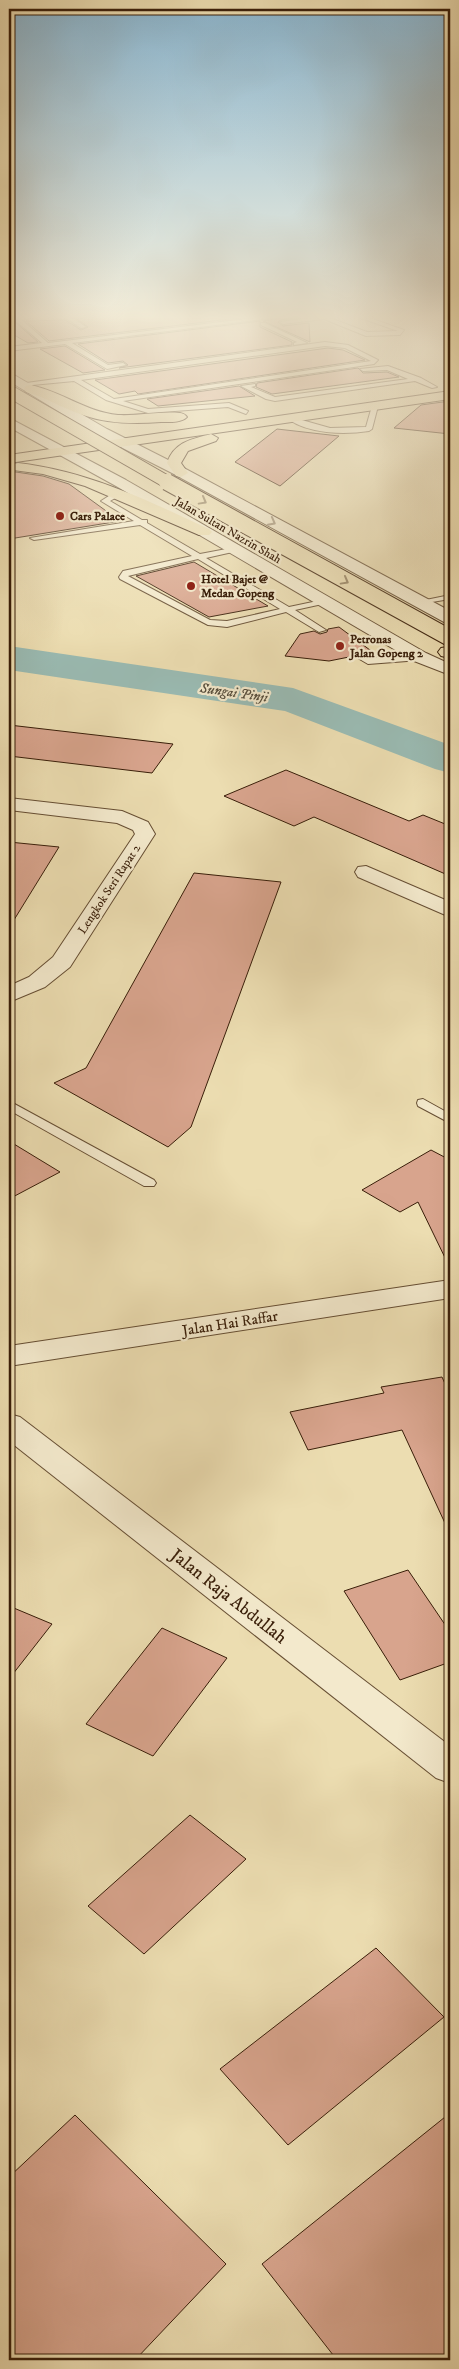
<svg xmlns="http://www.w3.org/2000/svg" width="459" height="2369" font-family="'IM FELL DW Pica',serif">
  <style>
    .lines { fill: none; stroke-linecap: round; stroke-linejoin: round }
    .river { fill: #9abbb3; fill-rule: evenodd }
    .building { fill: #d8a48d; stroke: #391e09 }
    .service-casing { stroke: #664e33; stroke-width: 2 }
    .minor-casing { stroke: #664e33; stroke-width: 2 }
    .tertiary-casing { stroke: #664e33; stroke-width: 2 }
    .primary-casing { stroke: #391e09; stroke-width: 2 }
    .trunk-casing { stroke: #391e09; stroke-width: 2 }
    .service { fill: #f3e9cc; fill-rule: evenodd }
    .minor { fill: #f3e9cc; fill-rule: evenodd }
    .tertiary { fill: #f3e9cc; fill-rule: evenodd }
    .primary { fill: #ecddb1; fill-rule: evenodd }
    .trunk { fill: #ecddb1; fill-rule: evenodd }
    .trunk-bridge-far1-casing { stroke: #391e09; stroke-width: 14; stroke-linecap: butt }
    .trunk-bridge-casing { stroke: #391e09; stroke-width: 18; stroke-linecap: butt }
    .trunk-bridge-far1 { stroke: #ecddb1; stroke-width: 12 }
    .trunk-bridge { stroke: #ecddb1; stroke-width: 16 }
    .oneway { stroke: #927e5d }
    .oneway2 { stroke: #9f8e74 }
    .poi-dot { fill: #8f2418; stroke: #f3e9cc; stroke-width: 2 }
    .labels { text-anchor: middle; stroke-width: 4.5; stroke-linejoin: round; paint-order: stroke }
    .far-poi-label { font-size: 12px; font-weight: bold; fill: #391e09; stroke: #f3e9cc; text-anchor: start }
    .far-street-label { font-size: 12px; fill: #391e09; stroke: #f3e9cc }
    .far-water-label { font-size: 14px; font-style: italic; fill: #564d3c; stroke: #f3e9cc }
    .street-label { font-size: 15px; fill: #391e09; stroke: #f3e9cc }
    .near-street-label { font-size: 18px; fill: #391e09; stroke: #f3e9cc }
  </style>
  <rect width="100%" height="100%" fill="#ecddb1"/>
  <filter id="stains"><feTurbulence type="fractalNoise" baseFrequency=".004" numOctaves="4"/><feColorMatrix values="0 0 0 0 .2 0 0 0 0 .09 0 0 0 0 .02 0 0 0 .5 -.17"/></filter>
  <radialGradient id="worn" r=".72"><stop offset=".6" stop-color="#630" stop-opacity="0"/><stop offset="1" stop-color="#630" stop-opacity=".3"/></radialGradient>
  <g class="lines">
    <path class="river" d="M9 646 293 688 450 745V773L435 769 285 711 9 670Z"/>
  </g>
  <g class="building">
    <path d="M110 315H263L49 341 26 321 65 320 81 330 88 327 77 319Z"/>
    <path d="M299 315 308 316 280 320 278 322 283 326 309 323 310 342 263 321Z"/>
    <path d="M260 321V327L292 342V345L119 368 128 365 123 361 108 363 78 344Z"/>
    <path d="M15 322 38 342 28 343 9 332V323Z"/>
    <path d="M65 346 105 370 83 373 40 349Z"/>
    <path d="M328 348 343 350 365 360 138 394 135 391 119 394 95 380Z"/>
    <path d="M358 368 363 373 387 372 399 377 272 394 256 387 257 383Z"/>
    <path d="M239 386 255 396 158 406 147 399Z"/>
    <path d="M450 401V434L394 428 421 405Z"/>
    <path d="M277 429 339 436 280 486 235 462Z"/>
    <path d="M9 471 43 476 69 484 120 521 9 539Z"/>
    <path d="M194 562 268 606 209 617 136 576Z"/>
    <path d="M339 627 374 653 367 654 358 650 354 656 329 661 285 656 300 634 314 631 320 634 327 632 328 629Z"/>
    <path d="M9 725 173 744 152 773 9 756Z"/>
    <path d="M286 770 409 821 423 815 450 826V876L314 817 294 826 224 796Z"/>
    <path d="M9 842 59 847 9 928Z"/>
    <path d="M194 873 281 882 191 1127 168 1147 54 1083 86 1068Z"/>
    <path d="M9 1141 60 1172 9 1199Z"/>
    <path d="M431 1150 450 1160V1268L418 1202 400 1212 362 1190Z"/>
    <path d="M442 1377 450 1395V1534L402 1430 308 1450 290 1412 384 1393 381 1387Z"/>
    <path d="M408 1570 450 1632V1662L400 1680 344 1591Z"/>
    <path d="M9 1606 52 1624 9 1679Z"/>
    <path d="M162 1628 227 1658 153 1756 86 1724Z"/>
    <path d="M190 1815 246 1859 144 1954 88 1906Z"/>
    <path d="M376 1948 444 2017 288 2145 220 2069Z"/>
    <path d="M450 2113V2360H337L262 2264Z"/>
    <path d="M75 2115 226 2264 135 2360H9V2177Z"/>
  </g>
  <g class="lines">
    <g class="service-casing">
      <g id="service">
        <path d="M22 315H42L22 320 48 343 279 315H297L72 343 108 365 123 363 126 365 107 369 65 344 9 351V347L42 343 16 321Z"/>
        <path d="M61 315H68L86 327 81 328Z"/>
        <path d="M329 315H347L330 318 367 332 398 331 352 315H361L404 330 400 335 366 336 324 319 283 324 280 322Z"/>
        <path d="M261 323H265L307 343 294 345V343L297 342 261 325Z"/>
        <path d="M325 342 348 345 378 360 374 364 123 401 148 409 229 403 248 411 246 414 228 407 148 413 106 400 74 381 22 386 19 384ZM325 346 345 348 371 361 114 399 81 380Z"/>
        <path d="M388 366 421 378 437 387 432 388 415 381 275 401 266 399 241 386 255 384V386L251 387 275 397 408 379 387 370 363 371 360 369Z"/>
        <path d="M375 404 378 406 372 429 369 431C344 435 309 434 288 419L291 417 330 428 366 427 372 406Z"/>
        <path d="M115 492 122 494 110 501 142 520H147V523L200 554 237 547V551L206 558 289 607 327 599V603L295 610 326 630 319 632 286 612 227 627 208 625 120 579 119 577 123 571 192 556 140 525 34 540 30 538 134 521 101 501ZM198 559 280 609 227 621 210 620 128 576Z"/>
        <path d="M450 595V599L420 604 416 602Z"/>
        <path d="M359 652 370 658 420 654 424 657 420 660 368 664 356 657 355 655Z"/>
        <path d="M423 1099 450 1114V1123L418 1106 417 1103 418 1100Z"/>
        <path d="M9 1101 154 1180 156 1183 154 1186H144L9 1110Z"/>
      </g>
    </g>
    <g class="minor-casing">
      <g id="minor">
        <path d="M9 798 122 811 148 822 155 834 70 967 45 987 9 1002V986L29 977 53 957 135 834 133 830 117 823 9 810Z"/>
        <path d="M366 866 450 902V917L358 877 355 872 358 867Z"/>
        <path d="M450 1280V1298L9 1366V1346Z"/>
        <path d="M9 1414 20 1417 450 1746V1783L436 1778 9 1441Z"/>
      </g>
    </g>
    <g class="tertiary-casing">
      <g id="tertiary">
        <path d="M9 372 107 429 182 467 450 611V623L444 622 172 473 97 435 9 381Z"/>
        <path d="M9 418 126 480 426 653 450 664V675L414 661 116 486 9 427Z"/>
      </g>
    </g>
    <g class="primary-casing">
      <g id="primary">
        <path d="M30 385C61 391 86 412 118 415 139 416 160 411 180 413 185 414 184 414 187 417 181 423 169 422 161 422 135 424 108 424 83 415 63 409 46 397 26 392L24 389 26 386Z"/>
        <path d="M450 391V399L9 463V455Z"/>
        <path d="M211 434 218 438 216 441 188 451 181 463 188 473 181 477 176 476 167 463C174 442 192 439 211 434Z"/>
        <path d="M18 463C87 471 147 500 209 529L212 532 209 535H199L85 486 43 474 13 470 11 467 13 464Z"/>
      </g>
    </g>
    <g class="trunk-casing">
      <path id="trunk" d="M447 647 450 648V658L441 656 438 652 441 648Z"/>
    </g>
    <use href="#service" class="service"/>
    <use href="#minor" class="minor"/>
    <use href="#tertiary" class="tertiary"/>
    <use href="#primary" class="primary"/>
    <use href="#trunk" class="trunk"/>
    <g class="trunk-bridge-far1-casing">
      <path id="trunk-bridge-far1" d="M9 391 169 483"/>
    </g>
    <g class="trunk-bridge-casing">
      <path id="trunk-bridge" d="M167 482 450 638"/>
    </g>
    <use href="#trunk-bridge-far1" class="trunk-bridge-far1"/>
    <use href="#trunk-bridge" class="trunk-bridge"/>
  </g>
  <defs><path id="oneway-chevron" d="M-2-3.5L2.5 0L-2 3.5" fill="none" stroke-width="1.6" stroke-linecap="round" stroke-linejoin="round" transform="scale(1.25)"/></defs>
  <g class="oneway">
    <use href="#oneway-chevron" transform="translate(203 501) rotate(29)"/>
    <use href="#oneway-chevron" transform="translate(345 581) rotate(29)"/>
  </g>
  <use class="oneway2" href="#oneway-chevron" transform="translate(272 522) rotate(28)"/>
  <linearGradient id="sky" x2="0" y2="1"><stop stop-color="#89b7d3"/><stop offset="0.49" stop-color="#f6f0dc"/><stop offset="1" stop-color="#f6f0dc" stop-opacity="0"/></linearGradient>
  <rect width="459" height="647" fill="url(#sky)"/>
  <g class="poi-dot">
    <circle cx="60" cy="516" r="5"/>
    <circle cx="191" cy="586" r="5"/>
    <circle cx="340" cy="646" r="5"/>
  </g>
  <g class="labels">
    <g class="far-poi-label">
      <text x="70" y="520">Cars Palace</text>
      <text x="201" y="583">Hotel Bajet @<tspan x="201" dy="14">Medan Gopeng</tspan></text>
      <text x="350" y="643">Petronas<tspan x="350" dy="14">Jalan Gopeng 2</tspan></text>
    </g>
    <g class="far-street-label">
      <text transform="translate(228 530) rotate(30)" y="4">Jalan Sultan Nazrin Shah</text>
      <text transform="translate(109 889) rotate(-57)" y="4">Lengkok Seri Rapat 2</text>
    </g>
    <g class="far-water-label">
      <text transform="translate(234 692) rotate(8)" y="5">Sungai Pinji</text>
    </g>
    <g class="street-label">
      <text transform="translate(230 1323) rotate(-9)" y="5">Jalan Hai Raffar</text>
    </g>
    <g class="near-street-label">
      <text transform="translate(229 1596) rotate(38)" y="6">Jalan Raja Abdullah</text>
    </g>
  </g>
  <rect width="459" height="2369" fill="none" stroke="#ecddb1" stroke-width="30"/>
  <rect x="10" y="10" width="439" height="2349" fill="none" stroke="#391e09" stroke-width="2.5"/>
  <rect x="15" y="15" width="429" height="2339" fill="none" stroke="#391e09"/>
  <rect width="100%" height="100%" filter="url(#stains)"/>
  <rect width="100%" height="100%" fill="url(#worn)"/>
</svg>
